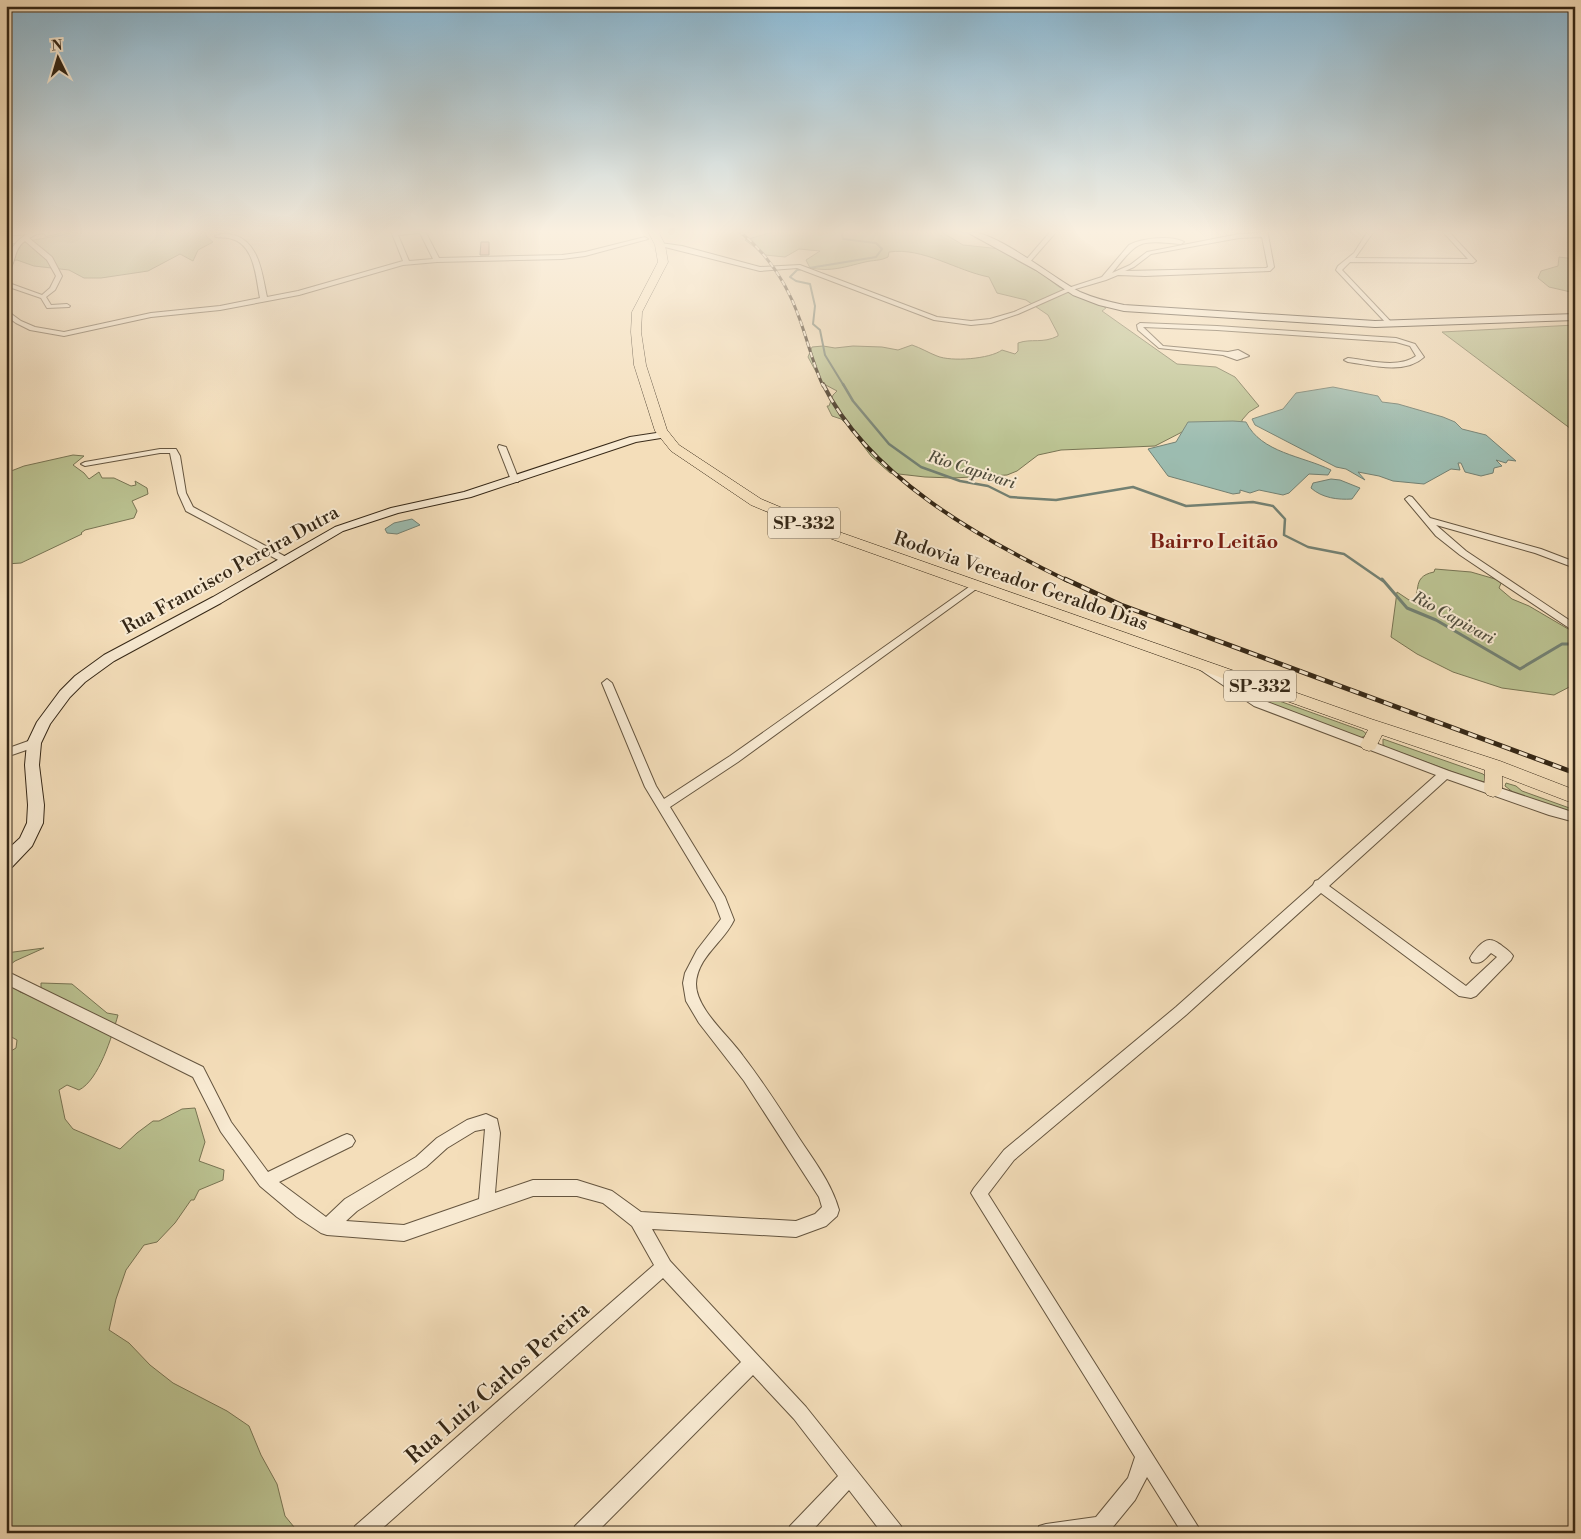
<svg xmlns="http://www.w3.org/2000/svg" width="1581" height="1539" font-family="'Libre Bodoni',serif">
  <style>
    .green { fill: #bac190; stroke: #787453 }
    .water { fill: #9cbcb0; stroke: #738072 }
    .lines { fill: none; stroke-linecap: round; stroke-linejoin: round }
    .stream-far2 { stroke: #738072; stroke-width: 2 }
    .stream-far1 { stroke: #738072; stroke-width: 2.5 }
    .stream { stroke: #738072; stroke-width: 3 }
    .building { fill: #d68d7d; stroke: #352716 }
    .street-casing { stroke: #65553f; stroke-width: 2 }
    .secondary-casing { stroke: #352716; stroke-width: 2 }
    .primary-casing { stroke: #352716; stroke-width: 1 }
    .street { fill: #f8ead2; fill-rule: evenodd }
    .secondary { fill: #f8ead2; fill-rule: evenodd }
    .primary { fill: #f4deba; fill-rule: evenodd }
    .rail-far2-casing { stroke: #352716; stroke-width: 3 }
    .rail-far1-casing { stroke: #352716; stroke-width: 4 }
    .rail-casing { stroke: #352716; stroke-width: 5 }
    .rail-far2 { stroke: #f8ead2; stroke-width: 2; stroke-dasharray: 5.5; stroke-linecap: butt }
    .rail-far1 { stroke: #f8ead2; stroke-width: 2.5; stroke-dasharray: 7; stroke-linecap: butt }
    .rail { stroke: #f8ead2; stroke-width: 3; stroke-dasharray: 9; stroke-linecap: butt }
    .labels { text-anchor: middle; stroke-width: 4; stroke-linejoin: round; paint-order: stroke }
    .far-water-label { font-size: 16px; font-style: italic; fill: #4f4c3c; stroke: #f8ead2 }
    .shield { fill: #f8ead2; stroke: #70624e; stroke-width: 1 }
    .shield-label { font-size: 18px; font-weight: bold; fill: #352716 }
    .street-label { font-size: 19px; fill: #352716; stroke: #f8ead2 }
    .far-district-label { font-size: 20px; font-weight: bold; fill: #7a1f14; stroke: #f8ead2 }
    .near-street-label { font-size: 22px; fill: #352716; stroke: #f8ead2 }
  </style>
  <rect width="100%" height="100%" fill="#f4deba"/>
  <filter id="stains"><feTurbulence type="fractalNoise" baseFrequency=".004" numOctaves="4"/><feColorMatrix values="0 0 0 0 .2 0 0 0 0 .09 0 0 0 0 .02 0 0 0 .5 -.17"/></filter>
  <radialGradient id="worn" r=".72"><stop offset=".6" stop-color="#630" stop-opacity="0"/><stop offset="1" stop-color="#630" stop-opacity=".3"/></radialGradient>
  <g class="green">
    <path d="M73 231H206V236L213 242 198 250 193 261 180 254 148 271 101 278H84L69 270 34 266 17 260 6 261V245L62 235Z"/>
    <path d="M776 231H940L963 245 1001 249 1016 260 1041 273 1059 287 1091 299 1106 308 1102 311 1177 364 1216 367 1235 377 1259 406 1249 412 1242 420V427L1184 431 1155 446 1061 450 1038 455 1017 471 1007 475 953 478 925 477 890 473 871 456 849 427 841 419 832 416 827 406H829L833 395 837 391 822 383 808 357 812 347 823 346 835 348 853 346 882 347 898 350 912 345C921 348 929 353 937 356 951 362 990 359 1002 350L1015 354 1018 351V343C1032 338 1042 344 1058 336V334L1048 315 1026 300 997 293 989 277C957 271 923 247 889 252L888 257C880 261 873 260 865 262 844 267 832 272 810 268L806 260 820 251 799 249 785 257 765 255 745 240Z"/>
    <path d="M1559 257 1575 259V293L1549 287 1538 278 1541 271 1558 266Z"/>
    <path d="M1575 325V432L1442 332Z"/>
    <path d="M73 455 84 456 73 465 84 473 89 479 99 472 102 478H114L131 486 136 485 135 481 147 488 148 494 132 501 137 511 134 518 85 530 81 533 82 534 21 563 6 564V473L24 466Z"/>
    <path d="M1435 569 1471 572 1502 581 1499 588 1512 599 1529 606 1575 633V684L1554 695 1502 688 1453 672 1417 654 1391 637 1397 592 1409 600C1425 597 1408 577 1434 572Z"/>
    <path d="M1257 693 1363 731 1368 735 1360 738 1258 699Z"/>
    <path d="M1383 739 1483 774 1488 779 1486 782 1474 780 1386 747 1383 745Z"/>
    <path d="M1506 783 1516 786 1522 791 1575 810V815L1514 793 1505 786Z"/>
    <path d="M44 948 15 961 6 968V953Z"/>
    <path d="M6 980 20 992 41 999V983L72 984 107 1013 118 1015C112 1036 99 1080 79 1090L67 1085 59 1090 65 1119 73 1129 120 1149 137 1133 153 1121H159L182 1109 195 1108 205 1142 199 1161 224 1170 223 1180 199 1190 194 1200H191L175 1223 157 1242 144 1245 126 1270 116 1299 109 1330 129 1343 150 1365 173 1383 227 1411 249 1426 261 1455 277 1484 285 1516 299 1533H6V1054L16 1048 17 1040 6 1034Z"/>
  </g>
  <g class="water">
    <path d="M1333 387 1378 396 1382 402 1398 404 1443 417 1455 422 1462 429 1486 435 1516 461 1508 460 1506 463 1496 460 1502 466 1494 468 1493 473 1481 476 1465 472 1461 463H1458L1460 470 1451 469 1424 484 1393 481 1379 476 1358 472 1365 480 1346 469 1336 467 1255 425 1252 419 1283 409 1296 393Z"/>
    <path d="M1233 421 1246 422C1261 453 1303 456 1331 470L1328 475 1309 474 1289 493 1283 495 1259 490 1250 493 1240 490V493L1233 494 1168 476 1148 449 1176 442 1188 422Z"/>
    <path d="M1331 479 1340 480 1360 488 1352 499C1338 500 1322 498 1311 488L1313 483Z"/>
    <path d="M412 519 420 525 397 534 387 533 385 529 394 523Z"/>
  </g>
  <g class="lines">
    <path class="stream-far2" d="M841 231 843 239 876 243 882 249 876 257 797 270 790 277 796 281 810 284 815 306 813 324 820 330 825 355 844 386"/>
    <path class="stream-far1" d="M843 384 853 401 889 444 921 467 960 481 988 486 1010 497 1056 500 1133 487 1186 506 1253 502 1273 506 1285 519 1284 535 1308 547 1344 554 1383 581"/>
    <path class="stream" d="M1382 579 1407 608 1436 620 1520 669 1562 644H1575"/>
  </g>
  <path class="building" d="M481 242H489V255H480Z"/>
  <g class="lines">
    <g class="street-casing">
      <g id="street">
        <path d="M28 231H69L46 236 44 233 37 234 29 238 52 257 62 276 55 290 46 297 51 305 67 304 70 306 69 307 47 308 41 298 6 286V282L42 295 50 288 56 276 47 260 25 241C12 250 17 265 6 273 6 256 12 243 27 234L6 236V232Z"/>
        <path d="M391 231H425L439 258 562 255 585 252 645 237 648 239 585 256 562 259 437 262 403 265 299 295 220 310 151 317 64 336 30 330 16 323 6 316V310L21 321 35 327 64 332 151 313 220 306 260 298C256 279 255 245 232 239 227 237 221 238 216 237L215 236C220 233 228 234 234 235 260 243 262 275 267 297L298 291 403 261ZM420 233 433 259 409 261 398 235Z"/>
        <path d="M1051 231H1057L1029 263H1025V261Z"/>
        <path d="M1261 231H1267L1268 235 1274 267 1270 271 1145 276 1118 275 1106 280 1072 290 1018 314 991 323 971 325 934 320 797 268 760 271 657 245 660 243 682 246 760 267 800 265 937 317 971 321 990 319 1014 312 1068 288 1102 277 1129 245C1142 238 1171 235 1184 242L1181 244C1137 240 1139 240 1112 273L1130 265 1147 252 1239 234 1262 233ZM1262 237 1268 267 1266 268 1125 271 1134 267 1151 254 1239 238Z"/>
        <path d="M1368 231H1374L1355 258 1468 259 1442 231H1448L1476 261 1473 263 1350 262 1342 270 1393 324 1388 325 1336 270 1338 266 1354 253Z"/>
        <path d="M1140 323 1217 326 1396 338 1415 344 1424 357C1405 375 1370 365 1348 362L1344 360 1348 358C1368 360 1398 369 1416 356L1410 346 1396 342 1217 330 1143 327 1163 346 1228 352 1238 350 1249 356 1237 360 1223 355 1159 348 1138 330 1137 325Z"/>
        <path d="M499 445 506 447 519 480 518 482H512L511 480 498 447Z"/>
        <path d="M160 449H176L180 456 186 493 193 507 288 558V562H282L186 511 178 493 170 453H160L85 466 81 464 85 462Z"/>
        <path d="M1409 496 1412 497 1430 518 1541 549 1575 562V568L1535 553 1436 525 1466 551 1575 624V632L1460 555 1436 536 1405 499Z"/>
        <path d="M976 582 979 583V587L738 762 670 807 725 897 734 920C724 942 697 957 696 984 696 1009 729 1036 743 1056 763 1082 781 1110 799 1138 814 1161 831 1182 839 1210L837 1216 826 1226 796 1237 652 1229 670 1261 806 1407 901 1526 903 1533H882L849 1490 810 1533H788L790 1526 838 1476 794 1419 753 1375 596 1533H573L575 1526 741 1362 663 1278 377 1533H353L355 1526 654 1265 632 1226 603 1203 577 1196H533L404 1241 327 1235 321 1233 297 1217 260 1186 221 1132 193 1077 6 984V971L203 1067 231 1122 268 1172 342 1136 347 1134 352 1136 355 1141 352 1146 279 1182 326 1217 345 1199 416 1157 437 1138 467 1120 486 1114 497 1119 500 1133 495 1193 533 1180H577L612 1191 641 1212 796 1221 815 1214 822 1207 819 1197 744 1081 699 1023 686 1001 683 983 685 973 697 950 721 919 715 903 645 787 602 683 607 679 612 683 656 786 664 799 730 756ZM485 1129 479 1199 404 1225 346 1221 357 1211 426 1167 447 1148 475 1131Z"/>
        <path d="M1203 664 1262 700 1449 771 1575 813V822L1549 815 1447 779 1329 886 1466 986 1497 957 1491 953C1485 959 1481 965 1472 962L1470 958C1473 952 1483 939 1490 940 1494 940 1498 943 1501 945 1506 949 1510 951 1513 956L1511 960 1476 996 1471 998 1459 996 1321 893 1186 1015 1014 1160 988 1194 1202 1533H1182L1147 1477 1135 1500 1108 1533H1037L1039 1526 1046 1524 1096 1517 1128 1478 1135 1457 974 1198 971 1193 974 1188 1004 1150 1176 1007 1313 885 1315 881 1318 880 1436 775 1254 706 1199 669 1198 667 1199 665Z"/>
        <path d="M34 739 38 740 39 743 38 746 6 757V749Z"/>
      </g>
    </g>
    <g class="secondary-casing">
      <g id="secondary">
        <path d="M965 231C996 230 1051 277 1080 292 1094 298 1109 302 1124 305L1375 321 1575 314V320L1375 327 1124 311 1099 305 1073 295 1036 270Z"/>
        <path d="M663 432 668 435 667 437 636 442 471 497 398 513 343 531 221 603 114 661 85 682 70 697 50 724 41 743 39 765 44 805 43 823 32 846 12 867 6 868V851L20 838 27 823 28 805 25 765 27 743 37 722 60 691 75 676 104 655 213 597 335 527 391 508 464 492 630 437Z"/>
      </g>
    </g>
    <g class="primary-casing">
      <path id="primary" d="M648 231H658L665 245 668 262 642 312 641 332 646 365 667 430 679 445 761 499 842 533 1371 719 1500 761 1575 790V804L1502 776V790L1499 795 1493 797 1487 795 1484 790 1485 770 1382 735 1375 749 1369 751 1363 749 1360 745 1368 730 832 539 751 505 671 451 655 431 634 365 631 332 632 312 658 262 655 245Z"/>
    </g>
    <use href="#street" class="street"/>
    <use href="#secondary" class="secondary"/>
    <use href="#primary" class="primary"/>
    <g class="rail-far2-casing">
      <path id="rail-far2" d="M739 231C768 254 788 285 800 320 808 342 813 364 823 386"/>
    </g>
    <g class="rail-far1-casing">
      <path id="rail-far1" d="M823 384C868 476 979 538 1068 581"/>
    </g>
    <g class="rail-casing">
      <path id="rail" d="M1065 579 1121 605 1575 773"/>
    </g>
    <use href="#rail-far2" class="rail-far2"/>
    <use href="#rail-far1" class="rail-far1"/>
    <use href="#rail" class="rail"/>
  </g>
  <linearGradient id="sky" x2="0" y2="1"><stop stop-color="#89b7d2"/><stop offset="0.52" stop-color="#faf0e0"/><stop offset="1" stop-color="#faf0e0" stop-opacity="0"/></linearGradient>
  <rect width="1581" height="446" fill="url(#sky)"/>
  <g class="labels">
    <g class="far-water-label">
      <text transform="translate(972 469) rotate(18)" y="6">Rio Capivari</text>
      <text transform="translate(1454 617) rotate(29)" y="6">Rio Capivari</text>
    </g>
    <g class="shield">
      <rect x="768" y="507.5" width="72" height="31" rx="4"/>
      <rect x="1224" y="670.5" width="72" height="31" rx="4"/>
    </g>
    <g class="shield-label">
      <text x="804" y="529">SP-332</text>
      <text x="1260" y="692">SP-332</text>
    </g>
    <g class="street-label">
      <text transform="translate(230 569) rotate(-29)" y="7">Rua Francisco Pereira Dutra</text>
      <text transform="translate(1021 580) rotate(19)" y="7">Rodovia Vereador Geraldo Dias</text>
    </g>
    <g class="far-district-label">
      <text x="1214" y="548">Bairro Leitão</text>
    </g>
    <g class="near-street-label">
      <text transform="translate(497 1382) rotate(-41)" y="8">Rua Luiz Carlos Pereira</text>
    </g>
  </g>
  <rect width="1581" height="1539" fill="none" stroke="#f4deba" stroke-width="25"/>
  <rect x="8" y="8" width="1566" height="1524" fill="none" stroke="#352716" stroke-width="2.5"/>
  <rect x="12" y="12" width="1556" height="1514" fill="none" stroke="#352716"/>
  <g transform="translate(58 58) rotate(355)" stroke="#f8ead2" stroke-width="4" paint-order="stroke">
  <path d="M0-4L9 19L0 12L-9 19Z" fill="#352716"/>
  <text y="-8" font-size="14" font-weight="bold" text-anchor="middle" fill="#352716">N</text>
  </g>
  <rect width="100%" height="100%" filter="url(#stains)"/>
  <rect width="100%" height="100%" fill="url(#worn)"/>
</svg>
